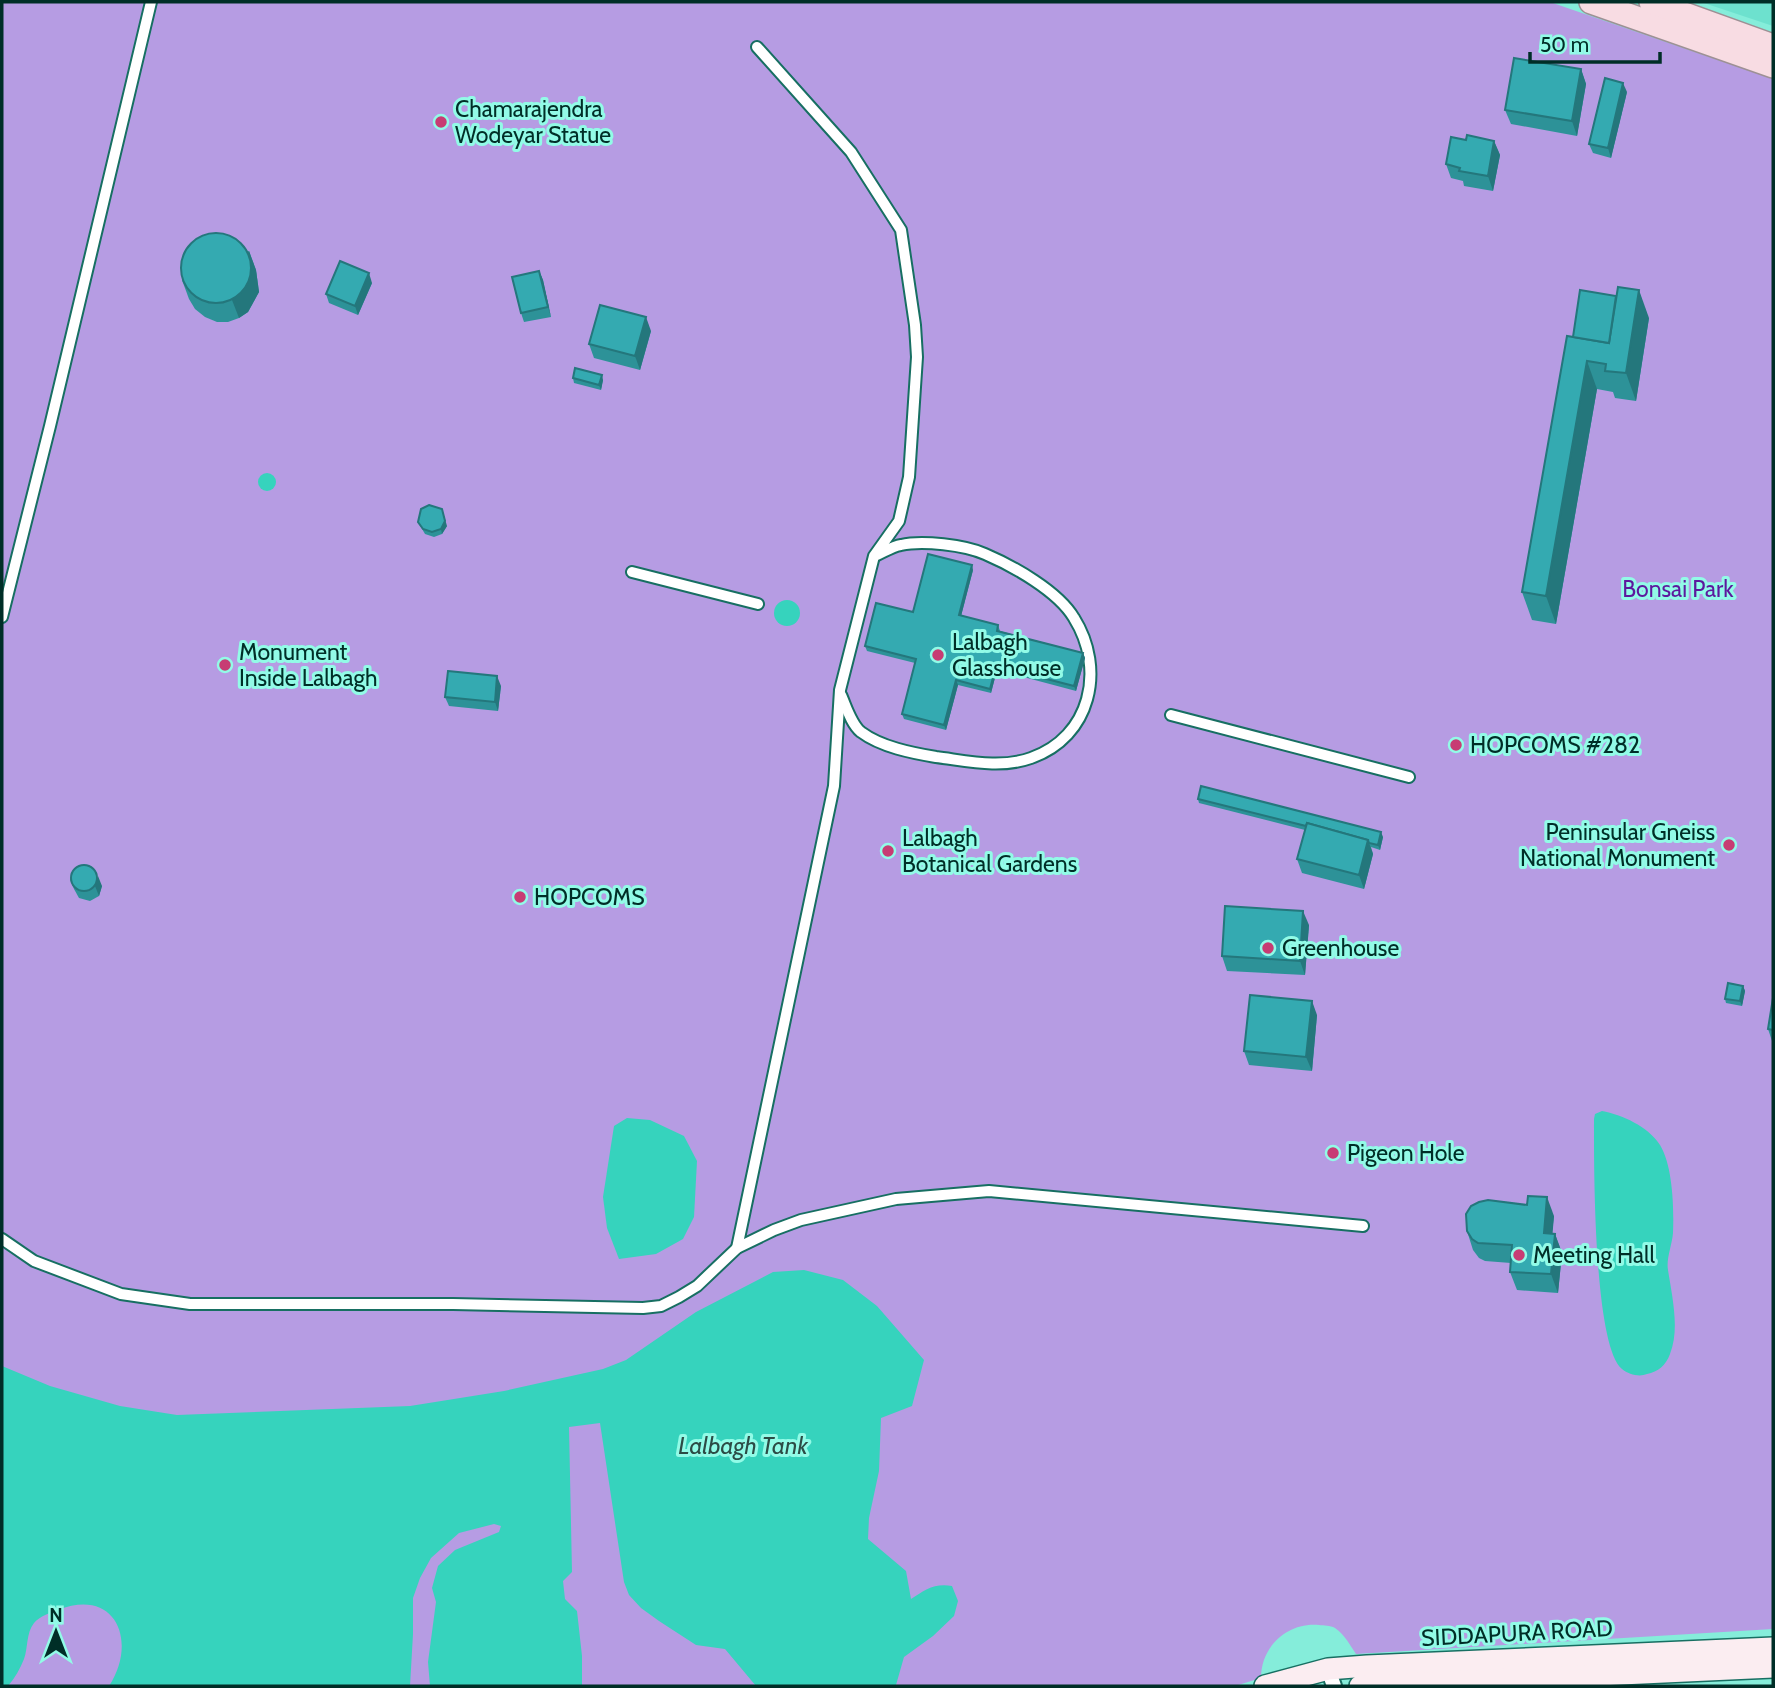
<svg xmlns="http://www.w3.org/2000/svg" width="1775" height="1688" font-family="Cabin,sans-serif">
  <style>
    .built { fill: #6de1ce }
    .green { fill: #b69ce3 }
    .water { fill: #36d3bd }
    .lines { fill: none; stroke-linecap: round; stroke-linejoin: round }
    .pedestrian-casing { stroke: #176f62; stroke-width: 14 }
    .minor-casing { stroke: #176f62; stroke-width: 18 }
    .secondary-casing { stroke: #176f62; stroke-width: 24 }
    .primary-casing { stroke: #9e9095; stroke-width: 26 }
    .pedestrian { stroke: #fff; stroke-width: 10 }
    .minor { stroke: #fff; stroke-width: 14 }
    .secondary { stroke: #fbedf1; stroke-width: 21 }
    .primary { stroke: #f8dce3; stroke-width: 23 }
    .wall { fill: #2d9298 }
    .shaded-wall { fill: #24777c }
    .building { fill: #34aab1; stroke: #24777c; stroke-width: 2 }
    .poi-dot { fill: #c73c73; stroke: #92fbe7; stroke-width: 2.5 }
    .labels { text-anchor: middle; stroke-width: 6; stroke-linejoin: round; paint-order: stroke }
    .poi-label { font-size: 23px; fill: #002e27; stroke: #92fbe7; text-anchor: start }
    .park-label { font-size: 23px; fill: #5d199d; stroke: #92fbe7 }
    .street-label { font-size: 23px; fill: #002e27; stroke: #92fbe7 }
    .water-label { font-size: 24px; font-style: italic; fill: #2c4b45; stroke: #92fbe7 }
  </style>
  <rect width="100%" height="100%" fill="#85edda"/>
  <path class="built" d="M1701 2H1773V26Z"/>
  <path class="green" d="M2 2H1550L1773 79V1629L1356 1654C1350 1645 1345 1635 1335 1628 1330 1625 1324 1626 1319 1625 1287 1622 1261 1647 1261 1678L1235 1686H2Z"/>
  <g class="water">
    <circle cx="267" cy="482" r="9"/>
    <circle cx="787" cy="613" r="13"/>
    <path d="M1602 1111C1622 1115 1648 1126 1660 1145 1673 1166 1674 1209 1673 1233 1672 1245 1666 1259 1668 1270 1672 1296 1680 1329 1670 1354 1666 1365 1658 1372 1647 1374 1640 1377 1629 1375 1622 1369 1593 1345 1594 1161 1594 1119L1595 1114Z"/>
    <path d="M627 1118 650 1120 684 1136 697 1161 694 1217 683 1239 656 1254 619 1259 607 1228 603 1197 614 1126Z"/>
    <path d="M804 1270 843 1280 877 1306 924 1360 912 1406 881 1418 879 1471 869 1518 868 1539 906 1571 911 1599C925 1590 934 1583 952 1586L958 1601 954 1616 933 1636 904 1657 896 1685 756 1686 725 1649 696 1645 659 1621 641 1608 629 1595 624 1582 600 1423 569 1427 572 1572 563 1581 565 1599 577 1611 582 1656V1686H430L428 1662 436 1602 432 1588 438 1566 455 1550 499 1532 501 1526 494 1524 459 1533 431 1558 420 1578 413 1598V1634L410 1686H109C138 1642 116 1587 58 1610 50 1613 40 1616 34 1623 26 1633 28 1648 24 1659 20 1669 15 1678 8 1686H2V1366L50 1386 120 1406 177 1415 410 1406 504 1391 603 1369 626 1360 696 1312 773 1272Z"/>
  </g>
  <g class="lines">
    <g class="pedestrian-casing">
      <g id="pedestrian">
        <path d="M632 572 758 604"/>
        <path d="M2 617 50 426 151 2"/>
        <path d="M841 695C846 706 851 724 861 732 881 747 912 753 936 757 968 761 1000 769 1031 758 1091 737 1106 669 1074 618 1058 591 1013 566 985 554 965 545 922 540 901 545 893 546 884 552 877 555"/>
        <path d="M1171 715 1409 777"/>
        <path d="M2 1239 34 1261 121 1294 190 1304H453L643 1308 661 1306 679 1297 697 1286 737 1248 774 1230 801 1220 896 1199 989 1191 1363 1226"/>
        <path d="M737 1248 834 786 840 690 874 556 899 521 909 477 917 357 915 325 901 230 851 152 757 47"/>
      </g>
    </g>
    <g class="minor-casing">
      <path id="minor" d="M1328 1669 1334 1686"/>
    </g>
    <g class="secondary-casing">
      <g id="secondary">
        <path d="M1265 1686 1328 1669 1367 1666 1773 1648"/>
        <path d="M1360 1686 1773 1667"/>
      </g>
    </g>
    <g class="primary-casing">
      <g id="primary">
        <path d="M1591 2 1773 66"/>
        <path d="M1651 2 1773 46"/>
      </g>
    </g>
    <use href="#pedestrian" class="pedestrian"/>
    <use href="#minor" class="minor"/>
    <use href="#secondary" class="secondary"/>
    <use href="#primary" class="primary"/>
  </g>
  <g class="wall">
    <path d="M1581 69 1586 84 1577 136 1511 124 1505 110Z"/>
    <path d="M1627 92 1611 158 1593 153 1589 144Z"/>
    <path d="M1466 140 1494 141 1500 155 1493 191 1464 186 1463 181 1451 178 1446 164Z"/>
    <path d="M249 251 256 270 259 292 248 312 239 318 228 322H217L205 317 195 309 189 299 182 280Z"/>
    <path d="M539 271 543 280 551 317 524 322 521 313Z"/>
    <path d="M372 283 358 315 329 303 326 294Z"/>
    <path d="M1649 318 1636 401 1615 398 1613 392 1597 389 1556 624 1532 620 1522 592 1573 337Z"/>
    <path d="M651 331 640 370 594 358 589 344Z"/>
    <path d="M573 378 603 380 601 390 574 383Z"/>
    <path d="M418 522 447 526 442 534 434 537 425 534Z"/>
    <path d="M973 570 961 616 998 625 1000 631 1083 653 1085 658 1076 691 997 670 991 693 958 685 946 730 904 719 902 714 915 663 867 651 865 646Z"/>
    <path d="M501 686 498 711 449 706 445 697Z"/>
    <path d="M1198 799 1383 837 1380 850 1371 847 1373 854 1364 889 1302 873 1297 859 1305 830 1199 803Z"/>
    <path d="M70 879 102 886 99 896 90 901 79 898 74 889Z"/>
    <path d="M1309 925 1305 975 1227 971 1222 956Z"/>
    <path d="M1743 986 1745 991 1742 1006 1726 1003 1725 999Z"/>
    <path d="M1773 998V1044L1768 1029Z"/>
    <path d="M1317 1015 1312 1071 1249 1065 1244 1051Z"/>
    <path d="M1554 1216 1552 1233 1555 1234 1562 1253 1558 1293 1517 1290 1510 1272 1511 1263 1485 1261 1479 1258 1473 1250 1467 1231Z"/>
  </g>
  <g class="shaded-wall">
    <path d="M1581 69 1586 84 1577 136 1572 121Z"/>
    <path d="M1623 83 1627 92 1611 158 1608 148Z"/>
    <path d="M1494 141 1500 155 1493 191 1488 176Z"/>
    <path d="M249 251 256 270 259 292 248 312 239 318 232 300Z"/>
    <path d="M539 271 543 280 551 317 548 307Z"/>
    <path d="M369 273 372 283 358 315 355 306Z"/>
    <path d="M1639 290 1649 318 1636 401 1626 373Z"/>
    <path d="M646 317 651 331 640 370 635 356Z"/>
    <path d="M1587 361 1597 389 1556 624 1546 596Z"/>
    <path d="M602 375 603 380 601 390 599 385Z"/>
    <path d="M442 509 447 526 442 534 441 529Z"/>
    <path d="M972 565 973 570 960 620 959 615Z"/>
    <path d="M1083 653 1085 658 1076 691 1074 686Z"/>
    <path d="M996 666 997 670 991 693 990 689Z"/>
    <path d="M497 676 501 686 498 711 495 702Z"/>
    <path d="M956 680 958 685 946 730 944 725Z"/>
    <path d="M1381 832 1383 837 1380 850 1378 845Z"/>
    <path d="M1368 840 1373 854 1364 889 1359 875Z"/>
    <path d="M98 876 102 886 99 896 95 886Z"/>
    <path d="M1303 911 1309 925 1305 975 1300 961Z"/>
    <path d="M1743 986 1745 991 1742 1006 1740 1001Z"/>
    <path d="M1312 1001 1317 1015 1312 1071 1306 1057Z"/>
    <path d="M1547 1197 1554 1216 1551 1251 1544 1233Z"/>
    <path d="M1555 1234 1562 1253 1558 1293 1551 1274Z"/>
  </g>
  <g class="building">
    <path d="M1514 58 1581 69 1572 121 1505 110Z"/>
    <path d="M1605 78 1623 83 1608 148 1589 144Z"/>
    <path d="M1467 135 1494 141 1488 176 1459 171 1460 168 1446 164 1451 137 1466 140Z"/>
    <circle cx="216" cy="268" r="35"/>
    <path d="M340 261 369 273 355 306 326 294Z"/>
    <path d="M539 271 548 307 521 313 512 277Z"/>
    <path d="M1618 287 1639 290 1626 373 1605 371 1606 364 1587 361 1546 596 1522 592 1567 336 1609 343Z"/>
    <path d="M1580 290 1616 296 1609 343 1573 337Z"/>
    <path d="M600 305 646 317 635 356 589 344Z"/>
    <path d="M575 368 602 375 599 385 573 378Z"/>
    <path d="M429 505 442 509 445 521 441 529 432 532 423 529 418 522 421 509Z"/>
    <path d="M928 554 972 565 959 615 998 625 997 631 1083 653 1074 686 996 666 990 689 956 680 944 725 902 714 916 659 865 646 876 603 913 612Z"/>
    <path d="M448 671 497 676 495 702 445 697Z"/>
    <path d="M1201 786 1381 832 1378 845 1369 843 1368 840 1307 823 1306 826 1198 799Z"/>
    <path d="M1307 823 1368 840 1359 875 1297 859Z"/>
    <circle cx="84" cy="878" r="13"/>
    <path d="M1225 906 1303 911 1300 961 1222 956Z"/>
    <path d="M1728 983 1743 986 1740 1001 1725 999Z"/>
    <path d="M1250 995 1312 1001 1306 1057 1244 1051Z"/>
    <path d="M1773 998V1030L1768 1029Z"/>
    <path d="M1528 1196 1547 1197 1544 1233 1555 1234 1551 1274 1510 1272 1512 1245 1478 1243 1472 1239 1467 1231 1466 1214 1471 1206 1479 1202 1488 1200 1527 1205Z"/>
  </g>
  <g class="poi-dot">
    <circle cx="441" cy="122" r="7"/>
    <circle cx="938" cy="655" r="7"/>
    <circle cx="225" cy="665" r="7"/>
    <circle cx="1456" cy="745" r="7"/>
    <circle cx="1729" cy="845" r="7"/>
    <circle cx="888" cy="851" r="7"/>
    <circle cx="520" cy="897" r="7"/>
    <circle cx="1268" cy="948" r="7"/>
    <circle cx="1333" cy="1153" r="7"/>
    <circle cx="1519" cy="1255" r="7"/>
  </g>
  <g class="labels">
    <g class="poi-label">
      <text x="455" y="117">Chamarajendra<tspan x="455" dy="26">Wodeyar Statue</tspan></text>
      <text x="952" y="650">Lalbagh<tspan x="952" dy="26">Glasshouse</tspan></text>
      <text x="239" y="660">Monument<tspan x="239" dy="26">Inside Lalbagh</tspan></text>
      <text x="1470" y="753">HOPCOMS #282</text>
      <text x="1715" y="840" text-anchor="end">Peninsular Gneiss<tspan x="1715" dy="26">National Monument</tspan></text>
      <text x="902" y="846">Lalbagh<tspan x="902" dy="26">Botanical Gardens</tspan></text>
      <text x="534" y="905">HOPCOMS</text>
      <text x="1282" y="956">Greenhouse</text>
      <text x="1347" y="1161">Pigeon Hole</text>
      <text x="1533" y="1263">Meeting Hall</text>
    </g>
    <g class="park-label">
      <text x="1678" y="597">Bonsai Park</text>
    </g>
    <g class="street-label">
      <text transform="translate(1517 1633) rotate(-3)" y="8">SIDDAPURA ROAD</text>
    </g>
    <g class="water-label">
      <text x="743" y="1454">Lalbagh Tank</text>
    </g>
  </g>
  <rect width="1775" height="1688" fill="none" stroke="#002e27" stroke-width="7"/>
  <g transform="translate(56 1632)" stroke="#92fbe7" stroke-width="5" paint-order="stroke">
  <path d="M0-5L12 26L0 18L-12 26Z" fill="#002e27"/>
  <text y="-10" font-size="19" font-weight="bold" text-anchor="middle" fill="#002e27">N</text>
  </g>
  <path d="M1530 52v10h130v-10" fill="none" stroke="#002e27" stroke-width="3.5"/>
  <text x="1540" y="52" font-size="21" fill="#002e27" stroke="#92fbe7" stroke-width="5" paint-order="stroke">50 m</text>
</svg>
